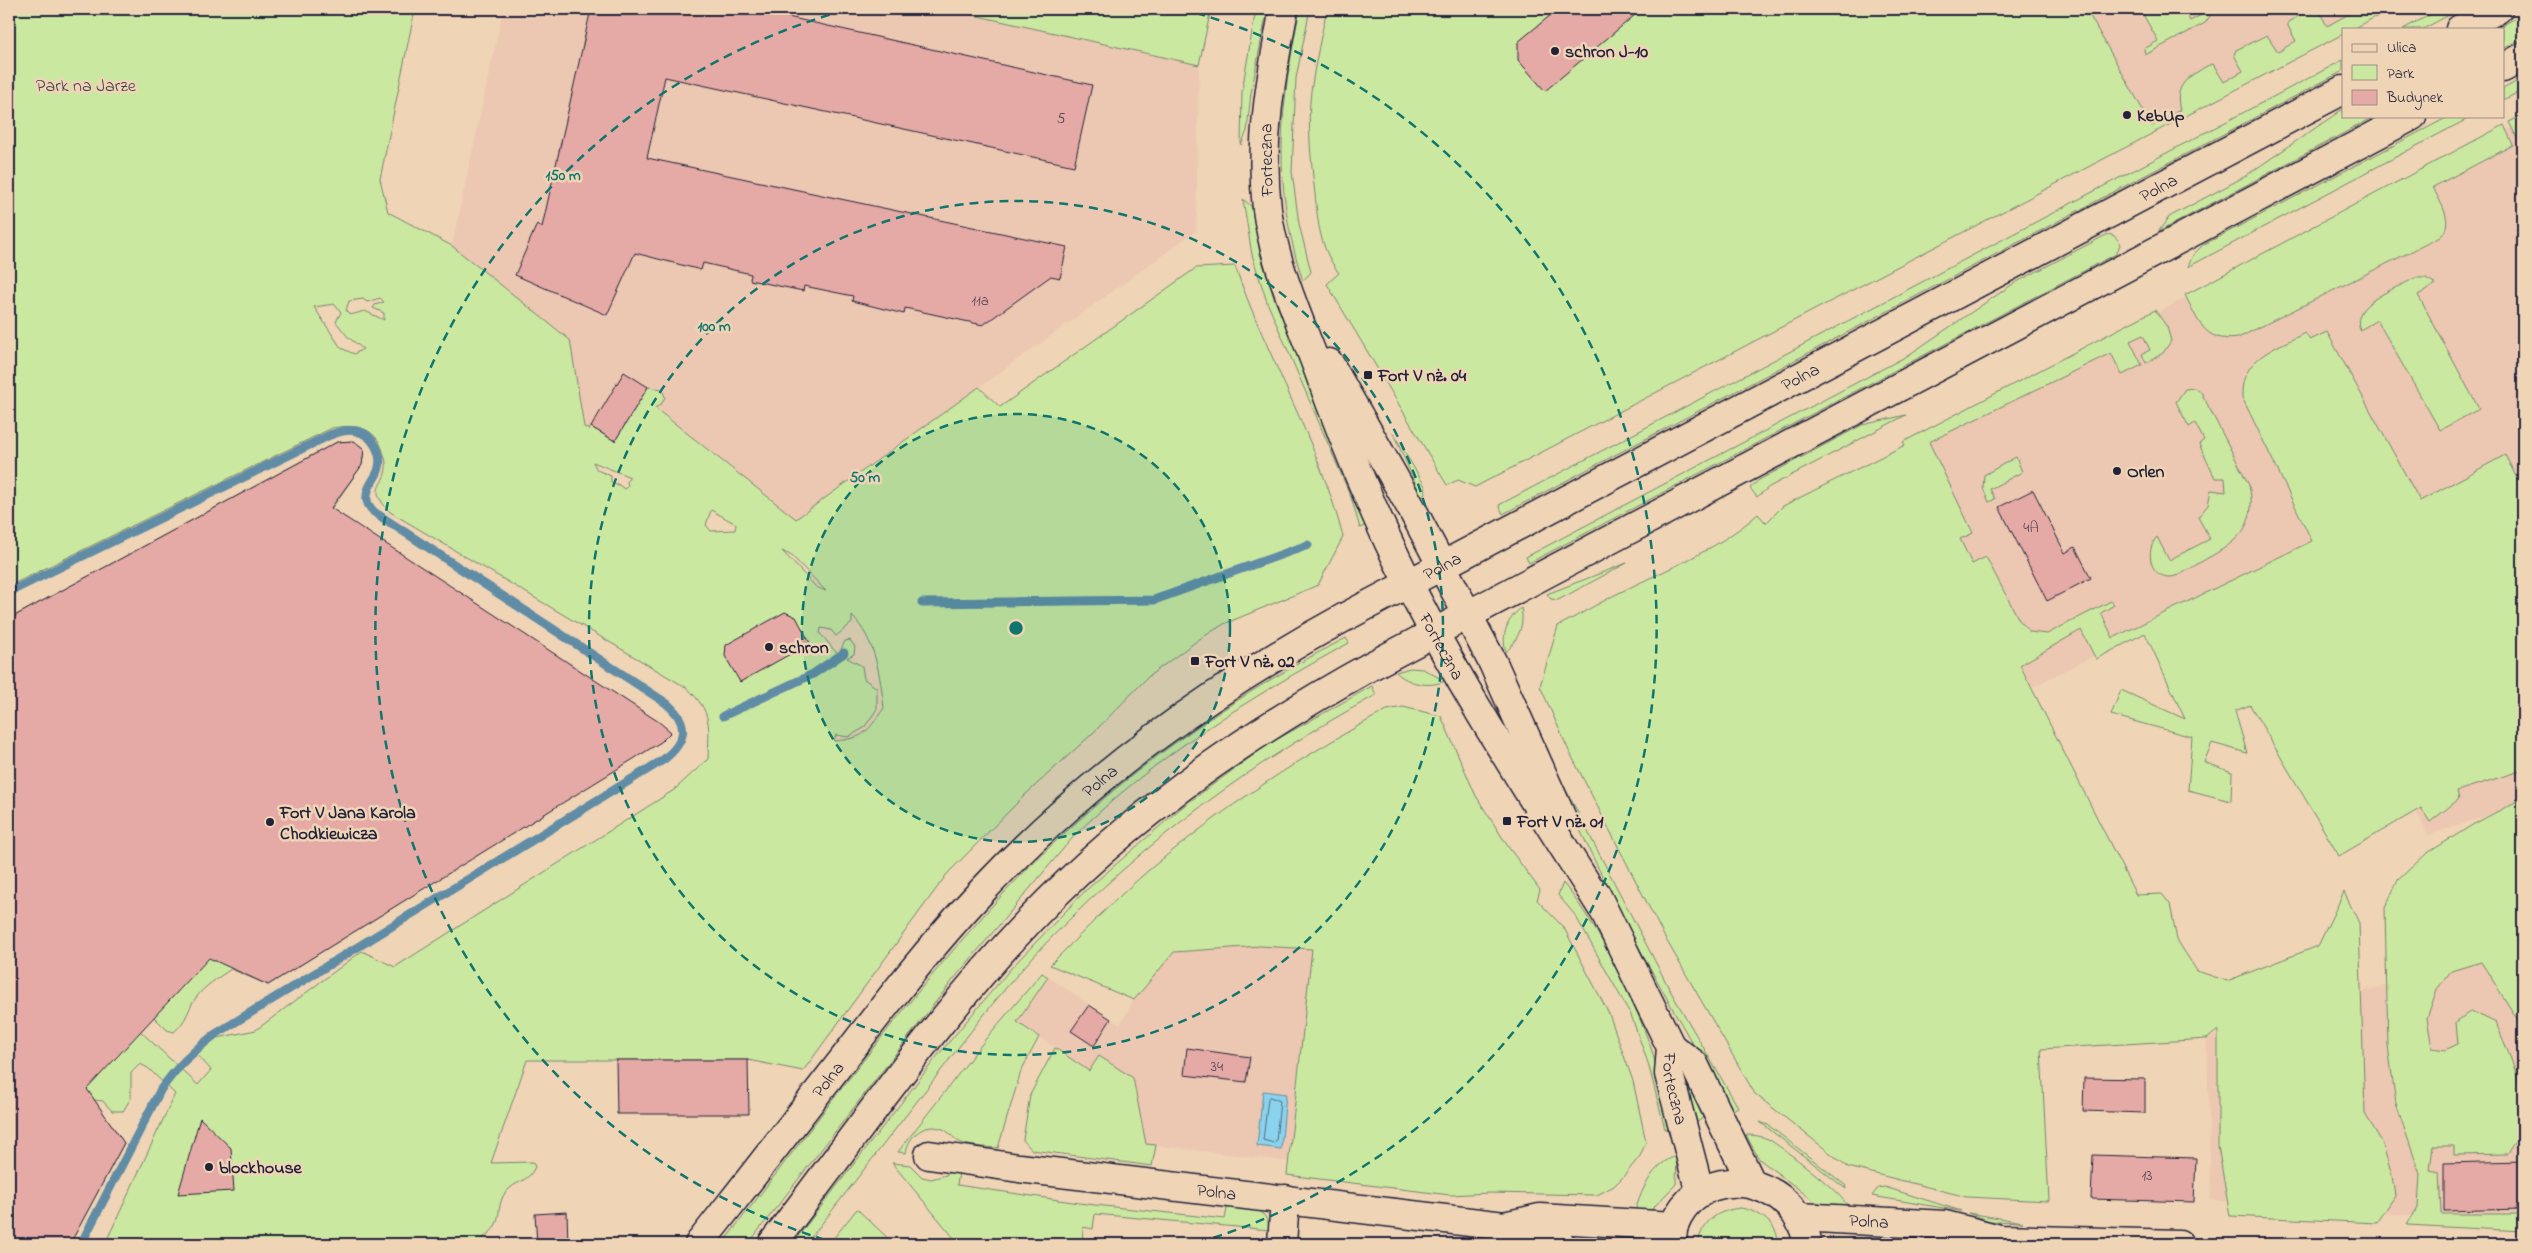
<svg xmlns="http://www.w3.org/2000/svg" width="2532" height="1253" font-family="'Indie Flower',sans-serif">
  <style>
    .built { fill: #ecc7b1 }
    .green { fill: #cbe8a0; stroke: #76856e; fill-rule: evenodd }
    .water { fill: #8bd3ec; stroke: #618ca5 }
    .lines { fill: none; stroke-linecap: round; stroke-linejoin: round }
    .shore { stroke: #4c6982; stroke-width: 1 }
    .stream { stroke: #618ca5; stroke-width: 9 }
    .building { fill: #e5aaa5; stroke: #22223b }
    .minor-casing { stroke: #22223b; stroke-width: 31 }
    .tertiary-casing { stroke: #22223b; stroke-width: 31 }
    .minor { stroke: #efd4b6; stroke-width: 28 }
    .tertiary { stroke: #efd4b6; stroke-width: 28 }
    .ring { fill: none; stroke: #0f766e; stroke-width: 2.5; stroke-dasharray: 9 6 }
    .poi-dot { fill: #22223b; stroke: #efd4b6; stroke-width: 2 }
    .labels { text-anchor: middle; stroke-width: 5; stroke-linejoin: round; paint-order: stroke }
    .number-label { font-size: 15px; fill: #534456 }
    .poi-label { font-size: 18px; font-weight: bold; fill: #22223b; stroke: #efd4b6; text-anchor: start }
    .park-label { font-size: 18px; fill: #3b404a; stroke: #efd4b6 }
    .street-label { font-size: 18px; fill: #22223b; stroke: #efd4b6 }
    .centre { fill: #0f766e; stroke: #efd4b6; stroke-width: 2.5 }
    .ring-label { font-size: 15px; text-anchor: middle; font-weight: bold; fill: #0f766e; stroke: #efd4b6; stroke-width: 5; stroke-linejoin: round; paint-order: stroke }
  </style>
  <rect width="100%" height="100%" fill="#efd4b6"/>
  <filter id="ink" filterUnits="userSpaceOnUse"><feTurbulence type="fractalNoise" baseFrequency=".02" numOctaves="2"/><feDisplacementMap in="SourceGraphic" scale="10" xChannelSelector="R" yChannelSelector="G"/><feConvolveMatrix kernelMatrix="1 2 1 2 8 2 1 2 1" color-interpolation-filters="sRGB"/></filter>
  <g filter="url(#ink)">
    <g class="built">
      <path d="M503 9H946L1199 65 1196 231 796 519 647 401 618 447 584 427 570 340 452 246Z"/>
      <path d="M2036 9H2376L2116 147Z"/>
      <path d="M2523 121V804L2428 835 2289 556 2032 687 1905 445Z"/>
      <path d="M2523 944V1224L2211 1200 2207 1039Z"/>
      <path d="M1260 946 1312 949 1293 1162 1146 1144 1133 1078 1090 1071 1017 1022 1048 977 1120 1025 1134 1000 1174 952Z"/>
    </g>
    <g class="green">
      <path d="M9 9H415L380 179 388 212 452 246 570 340 584 427 589 430 591 427 615 441 648 387 662 389 665 397 661 404 655 408 796 519 979 387 1000 407 1196 268 1235 266C1267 358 1319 443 1343 537L1318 585 1224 624 1198 640 1149 676 1093 733 1026 794 947 874 803 1071 748 1060H527L491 1163 533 1162 535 1167C528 1183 516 1180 506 1192 497 1202 501 1216 495 1226 491 1234 483 1235 480 1244H105L175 1094 148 1068 140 1064 131 1073V1098L123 1111H112L103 1101 94 1100 124 1143 81 1223C63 1222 45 1231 32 1244H11L9 1241V619L337 442 354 441 364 449 362 465 331 509 667 729 668 735 643 753 630 746 433 869 421 890 268 985 231 969C218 978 204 986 195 999 186 1013 188 1019 174 1032L167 1030 153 1016 140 1031 198 1085 211 1070 197 1054 217 1038 256 1030 362 951 395 967 674 790 708 759C709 727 713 712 687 688L390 512C366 486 385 488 386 467 387 462 384 456 383 451 375 426 355 424 332 428L9 586ZM380 298 384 302 375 305 373 308 384 313V320L365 311 350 315 346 310 349 301 363 299 367 302ZM334 304 341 312 336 322 348 337 363 349 354 354 341 348 314 307ZM593 462 630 477 627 481 628 486 624 489 619 485 611 482V476L597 470ZM711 510 736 524 735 530 711 531 706 525ZM782 551 792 556 826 591 816 587ZM852 616C876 640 880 676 884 708 866 733 866 738 834 741L836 735 848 737 864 728 877 709V688L864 679 862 666 847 658 854 654 855 647 850 640 845 641 839 654C830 648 828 640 820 634L821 628 831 630 836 636 852 623Z"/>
      <path d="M946 9H1211L1199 65Z"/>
      <path d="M1256 9 1267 11 1251 93 1247 131 1241 145 1242 91Z"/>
      <path d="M1300 9H1310L1296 78 1292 172 1299 224 1311 272 1303 281C1271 184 1280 107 1300 9Z"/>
      <path d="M1327 9H2086L2152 126 2180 110C2175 91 2182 80 2199 71 2203 68 2208 65 2213 64L2224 82 2243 71 2234 55 2236 50 2267 35 2278 52 2296 41 2288 26V22L2311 9H2318L2327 26 2358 9H2391L2352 29H2343V34L1475 487 1458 480 1447 485 1327 284 1339 273C1320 248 1318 224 1315 194 1311 160 1307 125 1311 91 1315 64 1321 36 1327 9Z"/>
      <path d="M2140 9H2183L2190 21 2207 12 2210 16 2205 23 2145 55 2144 49 2158 41Z"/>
      <path d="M2441 9H2460L2423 29H2403Z"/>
      <path d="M2523 14V38L2503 49V29H2496Z"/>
      <path d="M2343 60V71L1503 514 1499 505Z"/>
      <path d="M2523 78V90L2503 100V89Z"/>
      <path d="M2343 109V116H2376L2158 232 2169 217 2244 177Z"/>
      <path d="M2523 115V139L2519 142 2509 122Z"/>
      <path d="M2450 116H2473L2188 267 2193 255 2203 245Z"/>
      <path d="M2504 125 2513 145 2433 187C2439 202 2456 222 2440 237L2238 338C2204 343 2198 320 2185 295Z"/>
      <path d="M1243 199 1252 207 1260 254 1275 301 1313 385 1366 525 1360 528 1351 497 1267 302 1252 255Z"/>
      <path d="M2106 235C2113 233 2118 238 2120 245L2116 254 1529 563 1526 557 1907 356 2013 284Z"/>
      <path d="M2415 278H2426L2436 284 2418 295 2479 409 2440 430 2377 320 2360 330C2349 303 2396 289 2415 278Z"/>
      <path d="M2155 310 2167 327 2171 341 2163 353 2146 363 2142 354 2150 350 2143 335 2130 341 2142 365 2122 375 2111 353 1929 442 1973 533 1960 539 1972 564 1986 557 2019 620 2030 632 2047 634 2111 601 2114 605 2101 613 2113 638 2312 541 2242 397C2240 358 2276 348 2305 333L2310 340 2327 332 2420 501 2505 455 2523 490V770L2457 791 2459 799 2430 822 2421 808 2339 856 2250 705 2235 711 2247 753 2212 743 2204 762 2232 772 2231 801 2188 790 2192 737 2111 715 2121 690 2185 719 2145 633 2096 659 2081 630 2020 665 2136 895 2162 894 2170 904 2177 940 2197 971 2227 981 2318 946 2344 892 2359 923 2365 1114 2382 1142 2392 1176 2395 1196 2377 1223 2230 1216 2218 1146V1030L2207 1039 2041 1049 2049 1201 1967 1197 1848 1167 1755 1094 1664 936 1569 751 1540 686 1558 626C1583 613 1607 598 1633 586 1679 564 1719 548 1758 514L1766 523 1783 506 1905 445 1903 442Z"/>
      <path d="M2194 388 2201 392 2249 485C2259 530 2233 544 2199 563 2191 568 2180 576 2171 577 2149 578 2145 550 2157 537L2169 560 2210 539 2198 517 2208 505 2211 490 2226 492 2225 478H2215L2199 444 2204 440 2195 423 2189 427 2176 402 2185 389Z"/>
      <path d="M1906 415 1769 487 1757 497 1750 488 1759 480 1862 425Z"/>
      <path d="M1393 433 1425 486 1426 492 1422 498Z"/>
      <path d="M2016 457 2022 472 1990 489 1995 499 1989 502 1983 488 1984 475Z"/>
      <path d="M1627 563 1558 600 1551 599 1547 594Z"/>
      <path d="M1521 608C1525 624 1518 640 1506 652 1501 635 1507 619 1521 608Z"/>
      <path d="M1346 638 1349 643C1251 697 1154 757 1074 836L952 981 748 1244H722C810 1131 895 1013 992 906 1092 796 1215 705 1346 638Z"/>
      <path d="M1410 668 1423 669 1445 681C1429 688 1408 684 1396 672Z"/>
      <path d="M1372 686 1376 695C1255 761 1146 840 1049 940 1009 981 974 1027 939 1073 895 1130 850 1187 806 1244H792L939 1054 1012 967 1085 891 1181 808 1267 745Z"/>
      <path d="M1403 707 1441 716 1476 796 1509 848 1540 890 1537 900 1564 928 1609 1014 1633 1081 1646 1142 1640 1156 1623 1177 1614 1186 1597 1195 1488 1193 1450 1195 1287 1175 1312 949 1260 946 1174 952 1134 1000 1050 965C1082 933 1114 900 1149 870 1223 808 1302 756 1387 710Z"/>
      <path d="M1549 757 1671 992 1738 1107 1731 1111C1665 996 1598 881 1549 757Z"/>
      <path d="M2523 798V1028L2481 962 2451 971 2437 989 2427 1018 2432 1048 2445 1050 2458 1044 2456 1022 2471 1011 2496 1023C2508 1052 2527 1091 2523 1123 2522 1135 2515 1144 2508 1154L2454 1155V1146H2433L2430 1170 2439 1172 2441 1214H2523V1231L2407 1225 2418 1207 2420 1174 2396 1104 2388 1046 2385 908 2398 880 2426 854 2474 824Z"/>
      <path d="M1563 883C1601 930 1632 994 1652 1051 1660 1076 1665 1103 1672 1128L1665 1129 1648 1063 1631 1015 1575 915 1558 895Z"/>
      <path d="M1042 973 1048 977 1017 1022 1039 1037 1021 1071 998 1148C987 1147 973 1147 962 1143 955 1141 950 1132 943 1129 925 1122 908 1135 906 1153L898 1152 988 1036Z"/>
      <path d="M1055 1048 1089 1071 1099 1056 1133 1078 1146 1144 1156 1145 1152 1166 1032 1150 1023 1140 1030 1095Z"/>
      <path d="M1683 1075 1686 1076 1703 1118 1697 1122Z"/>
      <path d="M1760 1122 1768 1125 1845 1185 1846 1189Z"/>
      <path d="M1746 1135C1754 1135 1761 1136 1768 1139 1781 1146 1846 1196 1847 1206L1824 1205 1814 1201 1759 1159Z"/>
      <path d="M1677 1156 1676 1184 1651 1210 1634 1216C1639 1194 1653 1162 1677 1156Z"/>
      <path d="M892 1163 910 1165 922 1177 931 1179 946 1175 960 1165 957 1185 1086 1204 1225 1219 1228 1203C1247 1203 1267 1208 1270 1230L1095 1214 1093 1229 1083 1227 1082 1244H959Z"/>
      <path d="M1885 1187 1961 1211 1872 1196 1878 1188Z"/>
      <path d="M1741 1208C1760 1212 1777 1223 1779 1244H1698C1702 1221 1718 1210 1741 1208Z"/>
      <path d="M857 1209 894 1244H829Z"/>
      <path d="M1968 1213 2023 1222 1990 1221Z"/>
    </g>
    <path class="water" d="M1263 1091 1286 1094 1281 1149 1257 1146Z"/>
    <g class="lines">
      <path class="shore" d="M1270 1097 1280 1101 1276 1141 1274 1143 1263 1140 1268 1099Z"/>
      <g class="stream">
        <path d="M9 592 330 435C338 432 348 429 356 431 373 434 384 455 378 471 375 479 368 485 367 495 366 503 369 506 374 512L666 703C690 723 687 741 663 760L214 1035C193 1051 176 1068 161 1089L81 1244"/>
        <path d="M922 603 1154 600 1308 545"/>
        <path d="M723 716 813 674 844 653"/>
      </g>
    </g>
    <g class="building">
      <path d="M591 9H752L1092 85 1074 166 665 77 647 158 1067 247 1060 278 1051 276 983 325 905 308 904 314 852 301 853 296 804 286 803 291 750 280 751 274 703 263 701 270 635 253 607 315 515 275 537 224 542 227Z"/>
      <path d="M1558 9H1642L1545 91 1518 60V42Z"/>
      <path d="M624 372 648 387 615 441 591 427Z"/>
      <path d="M354 441 364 449 362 465 331 508 659 722 671 732 661 742 268 985 209 958 87 1089 124 1143 70 1244H9V619L337 442Z"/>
      <path d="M2033 490 2065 553 2075 547 2091 578 2047 601 1999 507Z"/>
      <path d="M785 612 796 617 810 643 740 682 725 656 726 645Z"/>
      <path d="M1089 1005 1111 1019 1094 1046 1071 1031Z"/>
      <path d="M1187 1048 1250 1057 1246 1082 1184 1075Z"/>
      <path d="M616 1060H748L749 1114H617Z"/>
      <path d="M2084 1078 2145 1079V1113L2083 1111Z"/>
      <path d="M200 1118 231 1148 234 1191 178 1194Z"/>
      <path d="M2093 1155 2196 1158 2194 1202 2091 1199Z"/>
      <path d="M2523 1161V1209L2444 1211V1163Z"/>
      <path d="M567 1212 568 1244H537L535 1214Z"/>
    </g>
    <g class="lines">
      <g class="minor-casing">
        <g id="minor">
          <path id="s1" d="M1284 9C1271 76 1259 141 1267 209 1274 263 1297 314 1316 364 1343 439 1372 511 1408 582 1464 695 1535 801 1602 908"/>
          <path d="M1329 363 1413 511 1493 663 1561 816"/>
          <path id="s2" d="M1595 892 1671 1047 1669 1074 1700 1193"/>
          <path d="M1671 1047 1694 1064 1752 1184"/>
          <path id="s3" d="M929 1155 1019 1168 1504 1226"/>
          <path d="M1282 1244 1285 1199"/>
          <path d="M1561 1244 1541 1241 1504 1226 1540 1218 1674 1226"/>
        </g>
      </g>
      <g class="tertiary-casing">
        <g id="tertiary">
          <path d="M2460 29 2498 9"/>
          <path d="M2503 68 2523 57"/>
          <path id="s4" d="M1798 1217 1945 1225 2000 1239 2179 1244"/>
          <path id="s5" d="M699 1244C748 1182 797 1119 845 1057 889 1000 933 943 982 891 1088 778 1209 691 1345 617L2343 90"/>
          <path d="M772 1244C856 1135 935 1020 1030 920 1129 816 1246 735 1371 666L2412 116"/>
          <path d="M1672 1244C1673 1238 1672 1231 1674 1225 1694 1172 1763 1170 1795 1213 1801 1222 1807 1233 1807 1244"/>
        </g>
      </g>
      <use href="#minor" class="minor"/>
      <use href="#tertiary" class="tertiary"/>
    </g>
  </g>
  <circle cx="1016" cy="628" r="214" fill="#0f766e" fill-opacity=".12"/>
  <g class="ring">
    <circle cx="1016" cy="628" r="214"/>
    <circle cx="1016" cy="628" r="427"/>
    <path d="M839 1244A641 641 0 0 1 850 9M1182 9A641 641 0 0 1 1193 1244"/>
  </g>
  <g class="poi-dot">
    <circle cx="1555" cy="51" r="5"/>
    <circle cx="2127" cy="115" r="5"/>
    <rect x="1363" y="370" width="10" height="10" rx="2.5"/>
    <circle cx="2117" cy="471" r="5"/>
    <circle cx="769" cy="647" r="5"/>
    <rect x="1190" y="656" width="10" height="10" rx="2.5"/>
    <rect x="1502" y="816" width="10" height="10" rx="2.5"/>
    <circle cx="270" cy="822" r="5"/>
    <circle cx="209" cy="1167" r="5"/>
  </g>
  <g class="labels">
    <g class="number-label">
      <text x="1061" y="123">5</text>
      <text x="980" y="305">11a</text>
      <text x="2031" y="532">4A</text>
      <text x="1217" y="1071">34</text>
      <text x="2147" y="1180">13</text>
    </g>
    <g class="poi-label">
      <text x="1565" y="57">schron J-10</text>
      <text x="2137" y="121">KebUp</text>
      <text x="1378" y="381">Fort V nż. 04</text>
      <text x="2127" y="477">Orlen</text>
      <text x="779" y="653">schron</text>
      <text x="1205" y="667">Fort V nż. 02</text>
      <text x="280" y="818">Fort V Jana Karola<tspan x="280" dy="21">Chodkiewicza</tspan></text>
      <text x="1517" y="827">Fort V nż. 01</text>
      <text x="219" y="1173">blockhouse</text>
    </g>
    <g class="park-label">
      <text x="86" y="91">Park na Jarze</text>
    </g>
    <g class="street-label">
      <text transform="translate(1266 160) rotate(-91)" y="6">Forteczna</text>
      <text dy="6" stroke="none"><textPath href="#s5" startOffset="1829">Polna</textPath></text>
      <text dy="6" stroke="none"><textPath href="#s5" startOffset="1424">Polna</textPath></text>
      <text dy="6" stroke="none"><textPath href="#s5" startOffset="1019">Polna</textPath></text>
      <text dy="6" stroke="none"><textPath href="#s1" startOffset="674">Forteczna</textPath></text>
      <text dy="6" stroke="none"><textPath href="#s5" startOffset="614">Polna</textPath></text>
      <text dy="6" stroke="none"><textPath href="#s5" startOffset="209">Polna</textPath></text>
      <text dy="6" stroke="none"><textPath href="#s2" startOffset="215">Forteczna</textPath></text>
      <text dy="6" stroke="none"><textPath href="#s3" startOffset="290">Polna</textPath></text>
      <text dy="6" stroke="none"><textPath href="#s4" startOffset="71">Polna</textPath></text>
    </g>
  </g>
  <circle cx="1016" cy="628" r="8" class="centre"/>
  <g class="ring-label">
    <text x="563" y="180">150 m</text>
    <text x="714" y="331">100 m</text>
    <text x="865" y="482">50 m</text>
  </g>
  <rect width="2532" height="1253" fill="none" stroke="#efd4b6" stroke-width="30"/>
  <rect x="15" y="15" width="2502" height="1223" fill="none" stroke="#22223b" stroke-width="2" filter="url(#ink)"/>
  <rect x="2342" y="28" width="162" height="90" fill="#efd4b6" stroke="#9d8d85"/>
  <rect x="2352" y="44" width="25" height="8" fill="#efd4b6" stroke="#9d8d85"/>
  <text x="2387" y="52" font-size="15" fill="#22223b">Ulica</text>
  <rect x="2352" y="65" width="25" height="15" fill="#cbe8a0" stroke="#9d8d85"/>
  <text x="2387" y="78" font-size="15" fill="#22223b">Park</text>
  <rect x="2352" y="90" width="25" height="15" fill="#e5aaa5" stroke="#9d8d85"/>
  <text x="2387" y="102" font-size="15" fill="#22223b">Budynek</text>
</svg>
